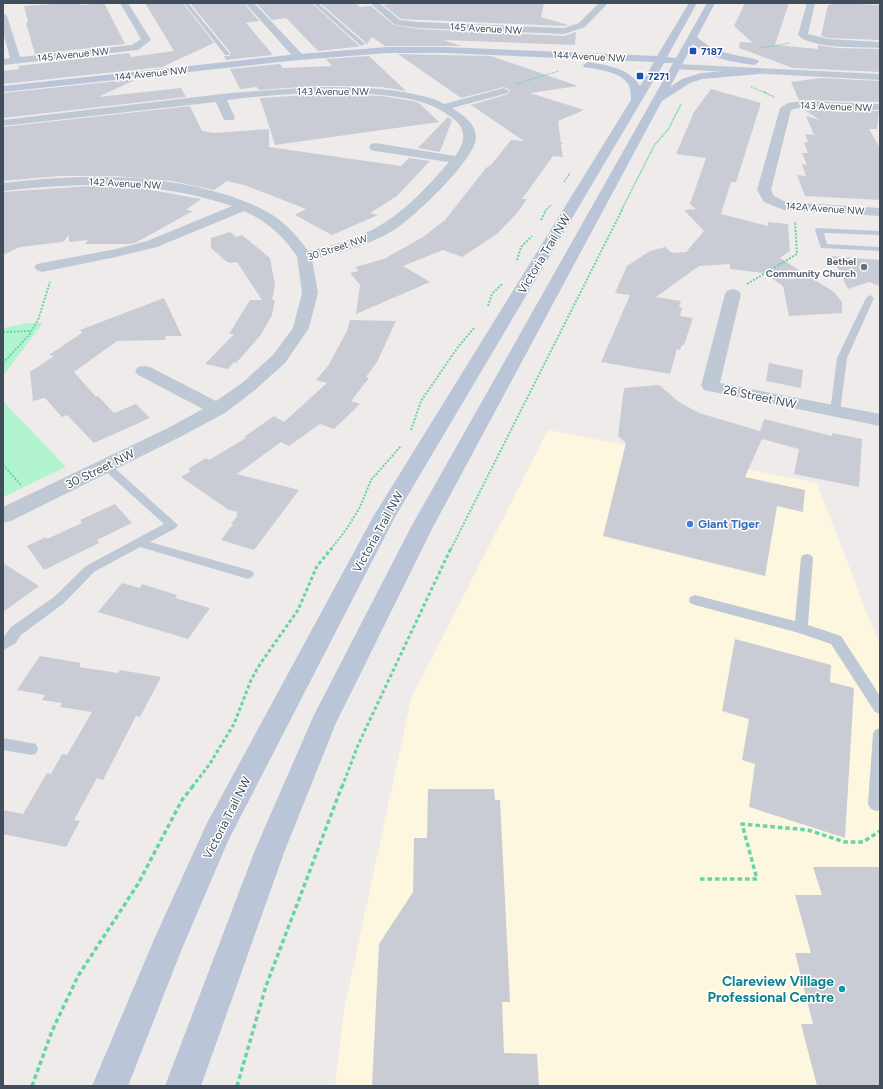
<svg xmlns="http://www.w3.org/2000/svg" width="883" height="1089" font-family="Figtree,sans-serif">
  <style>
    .commercial { fill: #fef7df }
    .green { fill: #b2f3d0 }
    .building { fill: #c9ccd4 }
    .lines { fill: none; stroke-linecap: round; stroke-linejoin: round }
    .path-far4 { stroke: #66d5a6; stroke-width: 1; stroke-dasharray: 1.5 1; stroke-linecap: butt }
    .path-far3 { stroke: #66d5a6; stroke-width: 1.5; stroke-dasharray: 1.5 1; stroke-linecap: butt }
    .path-far2 { stroke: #66d5a6; stroke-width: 2; stroke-dasharray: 2 1.5; stroke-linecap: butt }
    .path-far1 { stroke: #66d5a6; stroke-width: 3; stroke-dasharray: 3.5 2.5; stroke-linecap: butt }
    .path { stroke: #66d5a6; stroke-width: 3.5; stroke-dasharray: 4.5 3; stroke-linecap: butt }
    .service { fill: #bfc9d5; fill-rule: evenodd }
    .minor { fill: #bfc9d5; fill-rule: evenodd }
    .tertiary { fill: #bfc9d5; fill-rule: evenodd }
    .secondary { fill: #bac6d8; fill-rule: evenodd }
    .transit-dot { fill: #1a4fb4; stroke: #fff; stroke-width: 1.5 }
    .worship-dot { fill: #6b7280; stroke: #fff; stroke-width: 1.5 }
    .shop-dot { fill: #3f7fe0; stroke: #fff; stroke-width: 1.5 }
    .culture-dot { fill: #0f9aa8; stroke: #fff; stroke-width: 1.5 }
    .labels { text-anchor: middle; stroke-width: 3; stroke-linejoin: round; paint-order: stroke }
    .far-street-label { font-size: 10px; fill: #414d5a; stroke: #fff }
    .far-transit-label { font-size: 10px; font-weight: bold; fill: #164399; stroke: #fff; text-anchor: start }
    .far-worship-label { font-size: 10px; font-weight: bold; fill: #5b616d; stroke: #fff; text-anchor: end }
    .street-label { font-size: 12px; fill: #414d5a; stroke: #fff }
    .shop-label { font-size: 12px; font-weight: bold; fill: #366cbe; stroke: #fff; text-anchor: start }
    .near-culture-label { font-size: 14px; font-weight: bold; fill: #0d838f; stroke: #fff; text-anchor: end }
  </style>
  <rect width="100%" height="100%" fill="#efebea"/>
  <path class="commercial" d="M548 430 817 483 880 647V1086H335L344 1010 411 699Z"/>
  <g class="green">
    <path d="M29 323H43L3 376V328Z"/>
    <path d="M3 401 66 467 3 497Z"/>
  </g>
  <g class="building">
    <path d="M68 3H80L81 5 104 3 125 44 35 54 26 23 28 22 24 6Z"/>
    <path d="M145 3H183L214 43 162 67 3 84V71L19 69 18 66 129 53 131 57 174 51Z"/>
    <path d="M190 3H244L259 21 246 23 273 55 226 60 224 56H230V52Z"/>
    <path d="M256 3H312L359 46H364L318 51 286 18 272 20Z"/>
    <path d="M320 3H355L360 7 371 6 394 25 419 29 564 36 576 32 575 45 443 40 461 46H385L372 37 366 45 365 42Z"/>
    <path d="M399 3H544L541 17 568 25 564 26 401 19 383 5Z"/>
    <path d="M745 3H789L775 45 818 49V45L837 48 880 49V72L793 68 739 48 740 42 753 43 734 26Z"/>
    <path d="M832 3 880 5V40L828 38 821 36 828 5H831Z"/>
    <path d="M398 54 491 56 578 86 530 93 584 110 558 121 561 143H563L561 145 563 157 553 156 522 199H527L517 213 497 234 462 257 443 250 403 266 430 282 356 314 360 285 350 273 359 271 355 267 384 259 423 237 445 220 486 168 491 165 511 140 524 141 471 105 508 94 510 90 504 87 461 98Z"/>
    <path d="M369 56 406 91 381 87 342 86H316L258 90 257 87 240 89 230 69 280 64 283 68 332 66 326 59Z"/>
    <path d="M820 78 880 81V102L799 100 791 82Z"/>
    <path d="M137 79 98 97 181 88 186 97 3 118V93Z"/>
    <path d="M711 89 761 103 736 182H731L721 214 768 226V222L788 224 790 251 780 258 834 292 842 302V313L789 316 783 286 764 273 730 269V264L699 266 656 297 681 301 679 307 682 308 680 316 693 318 684 345H682L680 350 677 349 670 374 601 362 630 295 615 293 627 266 650 251 665 247 672 253 686 252 704 231 684 210 696 209 690 204 706 158 676 154 694 112Z"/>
    <path d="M324 94 382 96 413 101 419 103 439 122 275 145 260 98Z"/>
    <path d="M190 106 202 131 214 133 269 129V147L401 166 409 158 430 161 397 196 370 213 378 215 332 235 295 215 306 209 244 185 227 181 214 190 172 181 116 176H59L3 181V127Z"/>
    <path d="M803 109 879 111 877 129H869L880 148V200L805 196 797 175 806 176 802 164 807 165 802 153H808L804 142H808L805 134 814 135 806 116 820 120Z"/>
    <path d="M448 117 452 120 441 149 439 152 418 148Z"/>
    <path d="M90 186 146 189 201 199 186 210 193 211 135 243 129 244H85L88 240 69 242V235L63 242 20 247 3 255V192Z"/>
    <path d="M230 232 236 237 242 235 270 258 275 285 272 300H275L272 315 260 336 236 363 234 362 228 369 205 364 234 334H229L250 300H262L237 262 230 263 227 262 211 248V238Z"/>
    <path d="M832 256 880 260V286L869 282 848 289Z"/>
    <path d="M164 298 182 336H166L165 340 117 341 74 372 96 397 98 396 114 413 136 404 150 418 94 443 67 415 62 417 45 398 33 401 30 372 54 356 49 355 82 333 80 330Z"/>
    <path d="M350 320 396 321 377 362 366 377 369 378 351 401 360 404 334 429 320 424 289 446 281 442 237 474 299 490 254 550 221 540 233 524H231L238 515H236L238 512 229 510 181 477 191 471 188 469 206 458 209 460 246 438 244 437 274 416 284 422 327 383 316 380 328 366 347 331Z"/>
    <path d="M769 363 803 370 801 388 766 381Z"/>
    <path d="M659 385 679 402 699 413 760 431 764 419 832 436V433L862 439 859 487 794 474 799 449 762 439 745 477 805 490 803 512 777 506 765 576 603 536 626 443 618 436 624 388Z"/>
    <path d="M115 504 132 523 97 540 99 543 44 570 27 546 46 537 47 539 82 523 80 520Z"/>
    <path d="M3 563 39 586 3 612Z"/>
    <path d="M122 583 140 588 142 584 177 595 175 598 210 608 188 639 98 612Z"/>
    <path d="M735 639 831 665 830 682 854 688 845 838 749 807 755 764 742 760 749 719 722 711Z"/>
    <path d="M40 656 81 663 79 667 118 673 120 670 161 677 140 717 136 716 103 780 97 778 74 820 80 821 66 847 3 834V810L23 814 47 773 51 774 62 754 67 755 92 712 60 707 62 703 42 700 45 695 17 690Z"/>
    <path d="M428 789H494L495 800H500L510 1002H502L504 1053 537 1054 539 1086H372L379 944 413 892 414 838H427Z"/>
    <path d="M813 867H880V1086H817L801 1024H813L795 953H811L795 895H822Z"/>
  </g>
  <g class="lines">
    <g class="path-far4">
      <path d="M761 48 790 43"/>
      <path d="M516 84 559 71"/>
      <path d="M751 87 766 93"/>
    </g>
    <g class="path-far3">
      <path d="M764 92 774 97"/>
      <path d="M564 182 570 173"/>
      <path d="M545 211 551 205"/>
      <path d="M621 211 654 146 669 128 681 104"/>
    </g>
    <g class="path-far2">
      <path d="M541 220 546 210"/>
      <path d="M517 260 521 247 532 236"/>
      <path d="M747 284 797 254 795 221"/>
      <path d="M488 306 492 294 502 284"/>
      <path d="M3 332 31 331"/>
      <path d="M3 363 29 335 38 320 50 282"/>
      <path d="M411 430 421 401 458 347 475 327"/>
      <path d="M3 465 21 485"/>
      <path d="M331 549 348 527 360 507 371 480 401 446"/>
      <path d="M451 549 622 210"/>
    </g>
    <g class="path-far1">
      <path d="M192 787 209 765 234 724 251 680 260 664 298 610 317 566 332 548"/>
      <path d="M342 787 358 745 451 548"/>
    </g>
    <g class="path">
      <path d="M700 879H757L742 824 808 830 845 842H863L880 831"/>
      <path d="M32 1086 52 1031 78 976 138 884 182 800 193 786"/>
      <path d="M237 1086 266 986 342 786"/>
    </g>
    <g class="service">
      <path d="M184 3H188L229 53V55H225Z"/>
      <path d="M313 3H318L364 43V45H360Z"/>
      <path d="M816 228 880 231V235L824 233 827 244 880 247V251L821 248 815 230Z"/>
      <path d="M870 295 874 298 847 358 840 412 835 415 831 414 830 412 837 358 866 298Z"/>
      <path d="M106 462 110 464 178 525 176 528 150 542 252 571 254 574 252 577 248 579 140 547 94 572 64 603 21 635 15 644 3 650V638L11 627 54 597 86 566 164 524 102 468 101 466 102 464Z"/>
      <path d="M807 554 811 555 813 558 808 625 841 636 880 696V714L875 712 831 644 799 633 695 605 690 603 689 600 690 597 695 595 795 621 801 558 803 555Z"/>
      <path d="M880 728V810L876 811 871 809 868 804 873 734 875 730Z"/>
      <path d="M3 738 36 744 38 749 36 754 31 755 3 750Z"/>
    </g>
    <g class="minor">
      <path d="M120 3H128L151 40 138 50 3 65V59L10 58 3 32V13L7 16 20 57 132 45 141 39Z"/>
      <path d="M370 3H379L400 20 419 22 564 28 579 23 599 3H608L585 27 564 34 419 28 397 25 394 24Z"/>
      <path d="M807 3H815L808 34 828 39 880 42V48C862 47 810 49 798 35Z"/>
      <path d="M316 87C351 87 385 87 418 95 427 97 436 99 444 104L504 88 509 91 508 93 452 108C463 115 476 123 476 138 475 160 410 222 389 233 365 246 339 253 312 259L318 293 309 328 285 363 255 390 225 413 182 436 11 521 3 523V507L168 428 203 409 138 375 135 371 138 367 144 366 150 367 216 401 242 383 273 355 293 328 302 293 297 256C283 236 267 221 244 211L157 247 116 257 42 272 37 270 34 267 37 264 116 249 147 241 232 206C154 180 83 182 3 191V183C78 174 154 172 227 195 244 201 261 207 277 218 289 227 299 238 308 251 377 237 404 214 449 162L375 151 371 150 369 147 371 144 375 143 455 156C466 143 467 127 451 117 445 113 438 108 430 105 416 99 398 97 382 95 331 90 278 94 227 100L235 118 233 120H225L223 118 216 102 3 126V120L230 93Z"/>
      <path d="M802 101 880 104V110L802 107 791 110 771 190 774 196 786 202 880 208V216L784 210 764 202 757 190 780 108 788 103Z"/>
      <path d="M733 289 739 291 741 294 720 383 880 414V426L704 390 701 386 725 294 727 291Z"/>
    </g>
    <g class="tertiary">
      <path d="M245 3H254L303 55 304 57 303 59H295Z"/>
      <path d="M677 64 880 74V80L673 69 672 67Z"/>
    </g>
    <path class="secondary" d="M689 3H697L667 57 676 58 707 3H715L697 37C715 54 735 54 758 60L759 62 754 65C733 62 710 59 693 44L670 87 682 79 701 73 759 68 764 71 759 74 702 79 690 83 662 101 433 527 336 723 285 850 201 1086H165L255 850 314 715 411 527 673 63H664L395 517 228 841 181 951 128 1086H92L156 935 207 823 373 517 631 100C631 95 631 89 628 84 620 71 598 70 584 67L583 65 588 62C607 65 629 68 640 86L654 62 445 53H388L299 60 3 92V86L299 54 388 47H445L657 56Z"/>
  </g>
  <g class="transit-dot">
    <rect x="689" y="47" width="8" height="8" rx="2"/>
    <rect x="636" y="72" width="8" height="8" rx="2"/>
  </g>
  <circle class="worship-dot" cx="864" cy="267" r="4"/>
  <circle class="shop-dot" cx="690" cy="524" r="4"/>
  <circle class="culture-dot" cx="842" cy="989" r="4"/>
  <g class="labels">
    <g class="far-street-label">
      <text transform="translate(486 28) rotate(3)" y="4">145 Avenue NW</text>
      <text transform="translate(73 54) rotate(-6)" y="4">145 Avenue NW</text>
      <text transform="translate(589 56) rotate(3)" y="4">144 Avenue NW</text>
      <text transform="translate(151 73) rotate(-6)" y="4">144 Avenue NW</text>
      <text x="333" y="95">143 Avenue NW</text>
      <text transform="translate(836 106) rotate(2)" y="4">143 Avenue NW</text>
      <text transform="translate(125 183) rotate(3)" y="4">142 Avenue NW</text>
      <text transform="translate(825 208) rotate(4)" y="4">142A Avenue NW</text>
      <text transform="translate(337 247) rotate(-18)" y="4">30 Street NW</text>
    </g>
    <g class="far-transit-label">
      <text x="701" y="55">7187</text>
      <text x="648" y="80">7271</text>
    </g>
    <g class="far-worship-label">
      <text x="856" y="265">Bethel<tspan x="856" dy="12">Community Church</tspan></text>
    </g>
    <g class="street-label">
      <text transform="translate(544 254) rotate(-59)" y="4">Victoria Trail NW</text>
      <text transform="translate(760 397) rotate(12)" y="4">26 Street NW</text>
      <text transform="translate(100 469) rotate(-26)" y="4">30 Street NW</text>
      <text transform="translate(378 532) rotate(-61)" y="4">Victoria Trail NW</text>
      <text transform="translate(227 818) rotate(-63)" y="4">Victoria Trail NW</text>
    </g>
    <g class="shop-label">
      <text x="698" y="528">Giant Tiger</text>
    </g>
    <g class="near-culture-label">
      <text x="834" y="986">Clareview Village<tspan x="834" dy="16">Professional Centre</tspan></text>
    </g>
  </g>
  <rect width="883" height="1089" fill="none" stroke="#414d5a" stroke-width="8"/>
</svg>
